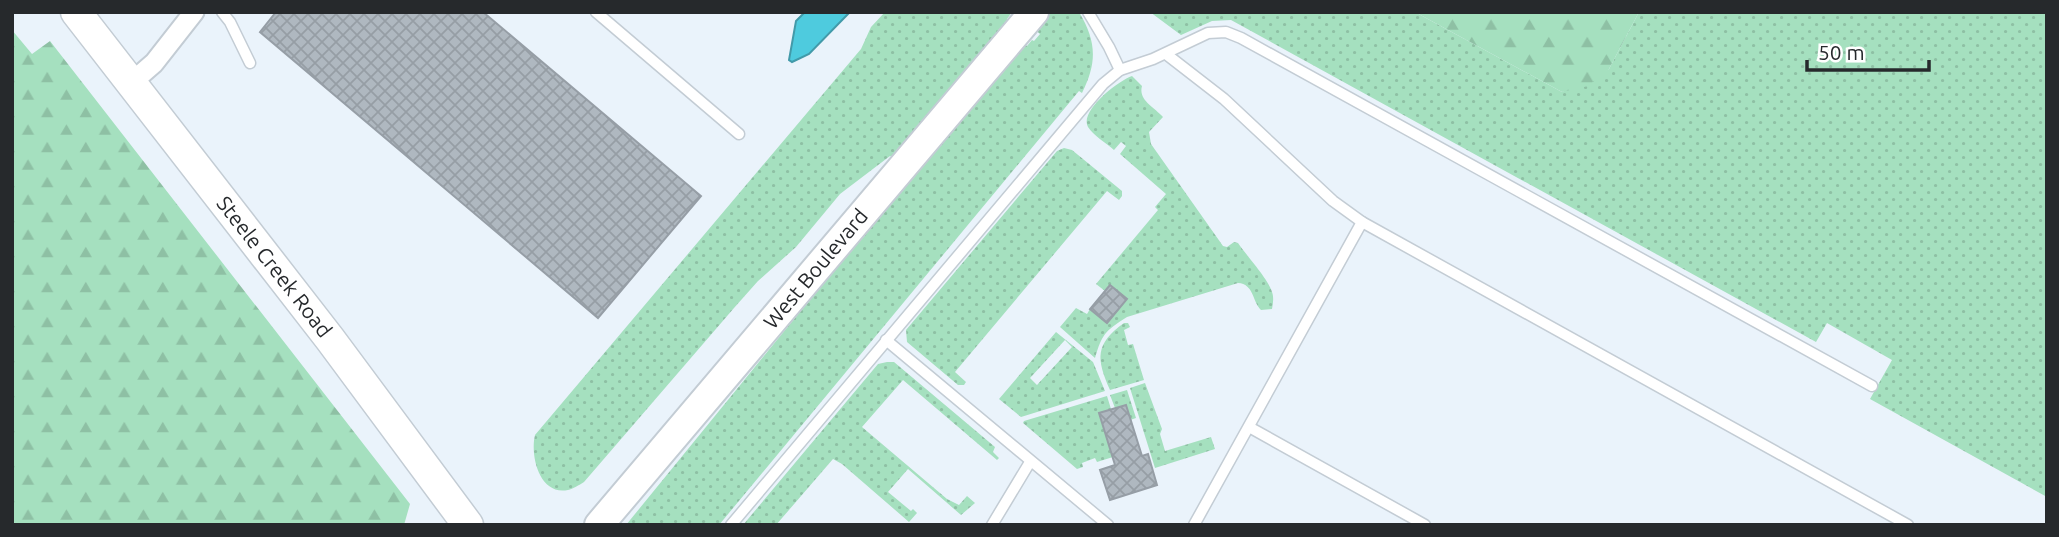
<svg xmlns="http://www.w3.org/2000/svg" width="2059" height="537" font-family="Ubuntu,sans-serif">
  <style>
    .grass { fill: url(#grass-dots); fill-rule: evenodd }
    .forest { fill: url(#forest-firs) }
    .water { fill: #4ecbde; stroke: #429aa9; stroke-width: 2 }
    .building { fill: url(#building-cross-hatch); stroke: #969ea6; stroke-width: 2 }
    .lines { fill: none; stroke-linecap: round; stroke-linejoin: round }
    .lane-casing { stroke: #c3ccd4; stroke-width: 13 }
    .street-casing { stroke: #c3ccd4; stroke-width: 23 }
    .secondary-casing { stroke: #c3ccd4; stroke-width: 32 }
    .primary-casing { stroke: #c3ccd4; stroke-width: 33 }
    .lane { stroke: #fff; stroke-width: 10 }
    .street { stroke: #fff; stroke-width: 19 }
    .secondary { stroke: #fff; stroke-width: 28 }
    .primary { stroke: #fff; stroke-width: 30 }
    .labels { text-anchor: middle; stroke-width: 5; stroke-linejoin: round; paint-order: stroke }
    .street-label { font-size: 21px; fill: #26292c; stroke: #fff }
  </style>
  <defs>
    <pattern id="grass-dots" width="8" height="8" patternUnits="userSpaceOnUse" patternTransform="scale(1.75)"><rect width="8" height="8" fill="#a5e0bf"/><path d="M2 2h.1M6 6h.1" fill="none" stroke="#8ec0a4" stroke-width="1.8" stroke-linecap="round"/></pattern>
    <pattern id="forest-firs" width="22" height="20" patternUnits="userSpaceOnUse" patternTransform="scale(1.75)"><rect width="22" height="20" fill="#a5e0bf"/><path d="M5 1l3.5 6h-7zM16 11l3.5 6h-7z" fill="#8ec0a4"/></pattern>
    <pattern id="building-cross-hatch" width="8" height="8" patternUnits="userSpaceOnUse" patternTransform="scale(1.75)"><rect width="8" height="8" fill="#afb8c0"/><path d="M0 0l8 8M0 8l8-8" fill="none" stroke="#969ea5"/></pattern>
  </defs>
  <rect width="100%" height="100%" fill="#eaf3fb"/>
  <g class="grass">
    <path d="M885 12H1012L1007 19 1009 21 895 158 890 156 840 194 796 247 758 281 734 308 584 482C579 485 573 489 568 490 539 496 530 455 535 435L861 49 871 27Z"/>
    <path d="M1014 12H1079C1097 42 1097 63 1082 93L1079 91 719 525H626L985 85 1023 43 1027 46 1032 40 1034 41 1040 34Z"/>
    <path d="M1150 12H1415L1562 92 1609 69 1639 12H2047V497L1870 399 1892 360 1827 323 1816 342 1231 20 1212 21 1181 35Z"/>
    <path d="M1132 76 1142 86C1138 100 1154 107 1163 117L1149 132 1151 144 1223 246 1227 247 1234 242 1238 243C1246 255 1269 280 1272 292 1274 297 1273 304 1272 309L1261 310C1252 301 1254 284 1238 283L1127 317C1105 331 1102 334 1095 358L1060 327 1076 308 1087 314 1090 309 1107 323 1126 299 1105 291 1096 284 1158 210 1155 207 1166 194 1120 154 1126 146 1121 142 1114 150C1106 143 1093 135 1088 127 1079 111 1118 81 1132 76Z"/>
    <path d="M1064 148 1072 150 1122 191V196L1119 200 1107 191 955 372 966 382 964 385H958L907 342 906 330 1057 151Z"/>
    <path d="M1124 323H1128L1130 327 1124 330 1128 345 1133 344 1144 380 1110 390C1096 358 1095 344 1124 323Z"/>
    <path d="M1056 332 1093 362 1105 391 1021 417 999 399ZM1065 340 1072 347 1037 385 1030 378Z"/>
    <path d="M887 362H894L995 447 993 452 999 458 997 460 903 380 862 427 947 499 959 505 967 496 975 503 961 515 908 469 888 492 911 511 913 509 917 513 909 522 842 464 833 459 776 525H743L878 364Z"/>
    <path d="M1145 383 1162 429 1160 434 1165 451 1211 437 1215 449 1155 468 1130 388Z"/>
    <path d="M1127 390 1136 418 1130 420 1125 405 1115 408 1110 395Z"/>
    <path d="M1107 396 1111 409 1100 413 1113 457 1097 462 1095 458 1082 463 1083 467 1077 469 1023 423 1024 421Z"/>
  </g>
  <g class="forest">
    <path d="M1415 12H1639L1609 69 1588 86 1562 92Z"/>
    <path d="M12 30 32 54 50 41 410 504 404 525H12Z"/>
  </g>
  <path class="water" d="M805 12H850L809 54 792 62 789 60 796 21Z"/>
  <g class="building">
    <path d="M276 12H483L701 196 598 318 260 32Z"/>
    <path d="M1110 285 1127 299 1107 323 1090 309Z"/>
    <path d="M1126 405 1142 456 1148 454 1157 485 1110 500 1100 470 1115 465 1099 413Z"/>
  </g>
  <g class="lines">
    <g class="lane-casing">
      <g id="lane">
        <path d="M222 12 230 22 250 63"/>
        <path d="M596 12 739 134"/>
        <path d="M1088 12 1109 47 1120 70"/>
        <path d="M1166 54 1224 99 1333 201 1362 222"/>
        <path d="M886 340 1108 525"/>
        <path d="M1249 427 1425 525"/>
        <path d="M731 525 1103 84 1120 70 1153 59 1208 33 1226 32 1241 38 1872 386"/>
        <path d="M992 525 1030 462"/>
        <path d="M1194 525 1362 222 1908 525"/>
      </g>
    </g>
    <g class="street-casing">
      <path id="street" d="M131 83 154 63 194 12"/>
    </g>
    <g class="secondary-casing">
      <path id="secondary" d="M599 525 1034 12"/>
    </g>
    <g class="primary-casing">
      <path id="primary" d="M76 12 330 339 468 525"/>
    </g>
    <use href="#lane" class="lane"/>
    <use href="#street" class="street"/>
    <use href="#secondary" class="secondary"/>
    <use href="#primary" class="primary"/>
  </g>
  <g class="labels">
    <g class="street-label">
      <text transform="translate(274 267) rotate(52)" y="7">Steele Creek Road</text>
      <text transform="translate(816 269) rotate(-50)" y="7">West Boulevard</text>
    </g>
  </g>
  <rect width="2059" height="537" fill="none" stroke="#26292c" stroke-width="28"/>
  <path d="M1807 60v10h122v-10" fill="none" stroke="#26292c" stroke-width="3.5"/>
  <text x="1818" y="60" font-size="21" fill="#26292c" stroke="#ffffff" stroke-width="5" paint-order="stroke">50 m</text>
</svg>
